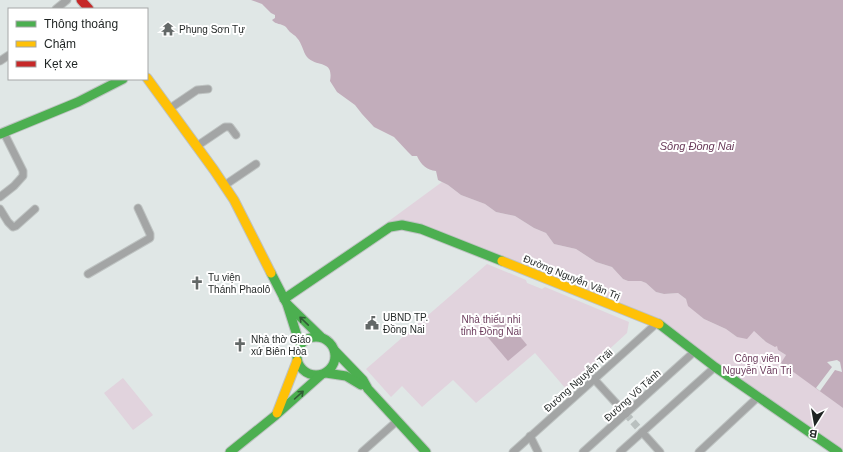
<svg xmlns="http://www.w3.org/2000/svg" width="843" height="452" font-family="Helvetica,sans-serif">
  <style>
    .green { fill: #e1d3dd }
    .water { fill: #c2adbb }
    .pier { fill: #e0e7e6 }
    .lines { fill: none; stroke-linecap: round; stroke-linejoin: round }
    .street-tunnel { stroke: #b9c0bf; stroke-width: 7; stroke-dasharray: 7 3.5; stroke-linecap: butt }
    .street-casing { stroke: #bec3c2; stroke-width: 9 }
    .fast-casing { stroke: #bec3c2; stroke-width: 11 }
    .slow-casing { stroke: #bec3c2; stroke-width: 11 }
    .jam-casing { stroke: #bec3c2; stroke-width: 11 }
    .street { stroke: #a3a5a5; stroke-width: 7 }
    .fast { stroke: #4caf50; stroke-width: 9 }
    .slow { stroke: #ffc107; stroke-width: 9 }
    .jam { stroke: #c62828; stroke-width: 9 }
    .oneway { stroke: #315c35 }
    .labels { text-anchor: middle; stroke-width: 4; stroke-linejoin: round; paint-order: stroke }
    .poi-label { font-size: 10px; fill: #1f2423; stroke: #fff; text-anchor: start }
    .street-label { font-size: 10px; fill: #1f2423; stroke: #fff }
    .park-label { font-size: 10px; fill: #6d3e5e; stroke: #fff }
    .water-label { font-size: 11px; font-style: italic; fill: #693a59; stroke: #fff }
  </style>
  <rect width="100%" height="100%" fill="#e0e7e6"/>
  <g class="green">
    <path d="M442 182 448 185 461 195 485 204 496 212 515 216 534 228 546 233 554 244 576 249 596 262 612 267 623 279 628 281H641L646 283 656 292 664 294 678 293 686 299 689 306 704 319 726 329 737 337 754 331 766 342 778 346V350L786 355 782 363 843 408V450L697 349 587 290 389 223 382 226Z"/>
    <path d="M487 264 526 280 527 283 542 289 545 287 629 322 627 333 566 389 535 353 476 403 453 380 422 407 402 386 391 397 366 369Z"/>
    <path d="M123 378 153 415 133 430 104 393Z"/>
  </g>
  <g class="water">
    <path d="M251 0H843V408L781 363 786 355 778 350 777 346 775 347 766 342 754 331 747 339 737 337 726 329 704 319 688 306 686 299 678 293 664 294 656 292 646 283 641 281H628L623 279 612 267 596 262 576 249 554 244 546 233 534 228 515 216 496 212 485 204 461 195 448 185 438 180 436 171C427 170 421 165 417 156H412L408 152 394 137 374 127 362 114 355 105 337 92 330 81C334 59 317 68 307 57 303 52 302 43 297 38 295 35 292 34 290 32 289 31 286 27 286 27 281 23 276 25 272 20L275 18V15L271 13 262 4Z"/>
    <path d="M504 317 527 345 508 361 485 334Z"/>
  </g>
  <path class="pier" d="M837 360 840 362 842 372 835 370 820 391 816 388 832 367 827 362Z"/>
  <g class="lines">
    <path class="street-tunnel" d="M626 414 642 432"/>
    <g class="street-casing">
      <g id="street">
        <path d="M56 9 67 0"/>
        <path d="M0 61 9 55"/>
        <path d="M169 109 197 90 208 89"/>
        <path d="M197 146 225 127H230L236 135"/>
        <path d="M225 185 256 164"/>
        <path d="M0 197 14 186 23 176V171L4 133"/>
        <path d="M0 209 8 222 13 227 16 226 35 209"/>
        <path d="M88 274 150 238V234L138 208"/>
        <path d="M594 379 626 414"/>
        <path d="M642 432 660 452"/>
        <path d="M530 436 538 452"/>
        <path d="M362 452 397 421"/>
        <path d="M513 452 657 323"/>
        <path d="M583 452 694 352"/>
        <path d="M620 452 715 367"/>
        <path d="M699 452 758 397"/>
      </g>
    </g>
    <g class="fast-casing">
      <g id="fast">
        <path d="M0 134 78 102 123 79"/>
        <path d="M271 273 287 304 300 345"/>
        <path d="M284 299 390 227 402 225 421 229 502 261"/>
        <path d="M288 305 321 337"/>
        <path d="M659 324 715 367 838 452"/>
        <circle cx="316" cy="356" r="19"/>
        <path d="M335 351 363 380 368 389 426 452"/>
        <path d="M326 373 346 376 361 385"/>
        <path d="M230 452 276 415 321 375"/>
      </g>
    </g>
    <g class="slow-casing">
      <g id="slow">
        <path d="M147 78 214 170 234 200 271 273"/>
        <path d="M502 261 659 324"/>
        <path d="M277 413 297 361"/>
      </g>
    </g>
    <g class="jam-casing">
      <path id="jam" d="M81 0 89 9"/>
    </g>
    <use href="#street" class="street"/>
    <use href="#fast" class="fast"/>
    <use href="#slow" class="slow"/>
    <use href="#jam" class="jam"/>
  </g>
  <defs><path id="oneway-shaft" d="M-6 0H5M1.5-3L5.5 0L1.5 3" fill="none" stroke-width="1.6" stroke-linecap="round" stroke-linejoin="round"/></defs>
  <g class="oneway">
    <use href="#oneway-shaft" transform="translate(304 321) rotate(-136)"/>
    <use href="#oneway-shaft" transform="translate(299 395) rotate(-42)"/>
  </g>
  <defs>
    <g id="temple-bare" transform="scale(1.08)"><path d="M0-6L5-2H3V0L6.5 2.5H4V6H1.5V3h-3V6H-4V2.5H-6.5L-3 0V-2H-5Z" fill="#636867" stroke="#fff" stroke-width="2.5" paint-order="stroke"/></g>
    <g id="church-bare" transform="scale(1.08)"><path d="M-1.2-6h2.4v3.5h3.3v2.4h-3.3V6h-2.4V-.1h-3.3v-2.4h3.3Z" fill="#636867" stroke="#fff" stroke-width="2.5" paint-order="stroke"/></g>
    <g id="civic-bare" transform="scale(1.08)"><path d="M-.6-6.5H3V-4.5H.6V-3L4-1V1h2V6H-6V1h2V-1L-.6-3ZM-1.2 2.5V6h2.4V2.5Z" fill="#636867" stroke="#fff" stroke-width="2.5" paint-order="stroke"/></g>
  </defs>
  <g fill-rule="evenodd">
    <use href="#temple-bare" x="168" y="29"/>
    <use href="#church-bare" x="197" y="283"/>
    <use href="#civic-bare" x="372" y="323"/>
    <use href="#church-bare" x="240" y="345"/>
  </g>
  <g class="labels">
    <g class="poi-label">
      <text x="179" y="33">Phụng Sơn Tự</text>
      <text x="208" y="281">Tu viện<tspan x="208" dy="12">Thánh Phaolô</tspan></text>
      <text x="383" y="321">UBND TP.<tspan x="383" dy="12">Đồng Nai</tspan></text>
      <text x="251" y="343">Nhà thờ Giáo<tspan x="251" dy="12">xứ Biên Hòa</tspan></text>
    </g>
    <g class="street-label">
      <text transform="translate(572 277) rotate(22)" y="4">Đường Nguyễn Văn Trị</text>
      <text transform="translate(578 380) rotate(-42)" y="4">Đường Nguyễn Trãi</text>
      <text transform="translate(632 395) rotate(-42)" y="4">Đường Võ Tánh</text>
    </g>
    <g class="park-label">
      <text x="491" y="323">Nhà thiếu nhi<tspan x="491" dy="12">tỉnh Đồng Nai</tspan></text>
      <text x="757" y="362">Công viên<tspan x="757" dy="12">Nguyễn Văn Trị</tspan></text>
    </g>
    <g class="water-label">
      <text x="697" y="150">Sông Đồng Nai</text>
    </g>
  </g>
  <rect x="8" y="8" width="140" height="72" fill="#ffffff" stroke="#a5a7a7"/>
  <rect x="16" y="21" width="20" height="6" fill="#4caf50" stroke="#a5a7a7"/>
  <text x="44" y="28" font-size="12" fill="#1f2423">Thông thoáng</text>
  <rect x="16" y="41" width="20" height="6" fill="#ffc107" stroke="#a5a7a7"/>
  <text x="44" y="48" font-size="12" fill="#1f2423">Chậm</text>
  <rect x="16" y="61" width="20" height="6" fill="#c62828" stroke="#a5a7a7"/>
  <text x="44" y="68" font-size="12" fill="#1f2423">Kẹt xe</text>
  <g transform="translate(815 424) rotate(191)" stroke="#ffffff" stroke-width="3" paint-order="stroke">
  <path d="M0-3L7 15L0 10L-7 15Z" fill="#1f2423"/>
  <text y="-6" font-size="11" font-weight="bold" text-anchor="middle" fill="#1f2423">B</text>
  </g>
</svg>
